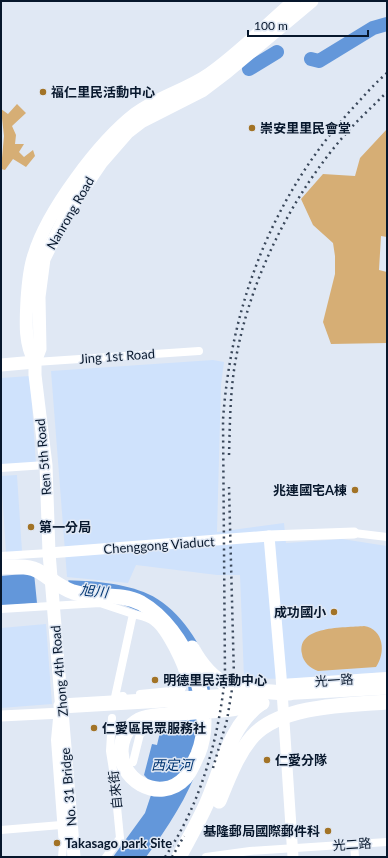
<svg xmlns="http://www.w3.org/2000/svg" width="388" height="858" font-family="Lato,'Noto Sans TC',sans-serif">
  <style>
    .built { fill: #cfe2fc }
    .green { fill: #d6ae75 }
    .water { fill: #6397da }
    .pier { fill: #e0e8f4 }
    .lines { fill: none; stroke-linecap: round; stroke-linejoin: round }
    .river { stroke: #6397da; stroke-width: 14 }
    .minor { stroke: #fff; stroke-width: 8 }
    .tertiary { stroke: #fff; stroke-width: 11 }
    .primary { stroke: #fff; stroke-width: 13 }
    .motorway { stroke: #fff; stroke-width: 15 }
    .rail { stroke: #39475a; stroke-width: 2.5; stroke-dasharray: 2 4; stroke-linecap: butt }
    .poi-dot { fill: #a27326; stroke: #e0e8f4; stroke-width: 1.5 }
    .labels { text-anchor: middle; stroke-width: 3; stroke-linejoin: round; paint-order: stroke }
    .poi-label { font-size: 13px; font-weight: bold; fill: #07172c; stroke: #e0e8f4; text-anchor: start }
    .street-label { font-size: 13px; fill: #07172c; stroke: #e0e8f4 }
    .water-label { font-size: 14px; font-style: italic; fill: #003571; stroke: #e0e8f4 }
  </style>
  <rect width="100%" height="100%" fill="#e0e8f4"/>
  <g class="built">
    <path d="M213 360 224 362 221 385 217 532 284 523 286 543 342 539 387 546V672L285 679 244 678 240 575H217L136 565 128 583 67 577 51 371Z"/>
    <path d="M30 376 36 464 1 466V378Z"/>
    <path d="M17 475 22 551 6 553 1 476Z"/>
    <path d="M46 624 52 704 1 708V628Z"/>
  </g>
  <g class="green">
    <path d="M17 104 26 113 12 126 16 135 15 144H24L19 152 24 157 33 150 35 156 26 167 13 159 5 170 1 169 4 136 1 109 8 114Z"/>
    <path d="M387 129V237L381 236 379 270 387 272V343L331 344 323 322 335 274V256L333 243 313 225 301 199 323 174 355 176 360 158Z"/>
    <path d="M364 626C384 629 386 653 376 667L318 671C310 668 303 662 302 654 296 625 345 628 364 626Z"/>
  </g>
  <path class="water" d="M34 573 41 581C72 579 120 581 148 594 174 605 201 640 207 667 212 691 212 729 204 751 192 790 170 825 146 857H113L145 813 154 786 144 775 152 744 157 745 161 728 191 716 187 674 149 615 121 604 70 597 43 599 37 603 1 606V576Z"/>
  <path class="pier" d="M34 573 42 579 68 577 70 599 43 601 37 603Z"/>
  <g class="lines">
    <g class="river">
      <path d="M311 59 319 61 373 28 387 24"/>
      <path d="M249 69 277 52"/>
    </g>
    <g class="minor">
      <path d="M35 362 199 351"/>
      <path d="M1 468 46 465"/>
      <path d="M354 533 387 537"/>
      <path d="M1 556 49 553"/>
      <path d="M1 609 100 603 133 614 115 697 123 696"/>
      <path d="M133 614C140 616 148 617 154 622 165 630 183 666 185 680L181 690 140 694"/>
      <path d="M281 683 387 676"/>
      <path d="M57 719 55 740 63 846 62 857"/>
      <path d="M133 762 140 734 157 721"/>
      <path d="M1 830 61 825"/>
      <path d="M354 844 355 857"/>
      <path d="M106 857 120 838 114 776 110 751 112 718"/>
      <path d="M206 857 250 851 387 842"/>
    </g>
    <g class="tertiary">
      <path d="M269 536 281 676 293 857"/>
      <path d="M49 553 269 536 354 533"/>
      <path d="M1 716 62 713"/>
    </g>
    <g class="primary">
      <path d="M35 362C24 344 26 320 27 300 28 285 29 269 34 255 47 211 99 142 135 114 157 97 186 90 209 74 239 53 266 25 294 1"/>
      <path d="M1 365 35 362"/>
      <path d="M74 857 49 553 46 465 35 375V362L40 349 39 297 44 259 67 213 101 163 128 132 141 122 202 91 227 72 312 1"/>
    </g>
    <g class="motorway">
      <path d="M1 567C13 567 29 565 40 572 51 579 59 587 73 592 95 599 120 592 141 603 185 628 218 706 198 754 194 762 191 771 185 778 160 805 114 779 122 743 124 734 130 725 139 720 147 716 157 716 166 715 198 710 230 712 262 703"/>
      <path d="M192 648C217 694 242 690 289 693"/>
      <path d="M280 693 387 687"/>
      <path d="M61 706 248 695"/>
      <path d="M219 801C228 779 237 754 253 736 282 705 347 705 387 702"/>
      <path d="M179 857C188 840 198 823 206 805 221 772 229 726 260 704"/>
    </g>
    <g class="rail">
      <path d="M229 455C230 422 230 390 236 358 251 276 293 193 349 130 361 117 374 105 387 92"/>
      <path d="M213 768 227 720 234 677 229 487"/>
      <path d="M165 857C201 803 218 741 225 677L223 420C231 304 273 196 351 110 363 97 374 84 387 73"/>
      <path d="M172 857 184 836"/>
    </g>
  </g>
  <g class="poi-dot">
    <circle cx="43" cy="92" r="4"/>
    <circle cx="252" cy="128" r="4"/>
    <circle cx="355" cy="490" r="4"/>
    <circle cx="31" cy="527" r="4"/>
    <circle cx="334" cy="612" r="4"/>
    <circle cx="155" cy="680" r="4"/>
    <circle cx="94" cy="728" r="4"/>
    <circle cx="267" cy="760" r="4"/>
    <circle cx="328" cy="831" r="4"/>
    <circle cx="57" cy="843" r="4"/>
  </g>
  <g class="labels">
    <g class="poi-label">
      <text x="51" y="97">福仁里民活動中心</text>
      <text x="260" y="133">崇安里里民會堂</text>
      <text x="347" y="495" text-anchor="end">兆連國宅A棟</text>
      <text x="39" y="532">第一分局</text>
      <text x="326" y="617" text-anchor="end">成功國小</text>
      <text x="163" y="685">明德里民活動中心</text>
      <text x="102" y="733">仁愛區民眾服務社</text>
      <text x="275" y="765">仁愛分隊</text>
      <text x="320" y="836" text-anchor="end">基隆郵局國際郵件科</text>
      <text x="65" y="848">Takasago park Site</text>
    </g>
    <g class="street-label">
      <text transform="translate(70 213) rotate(-60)" y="5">Nanrong Road</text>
      <text transform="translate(117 356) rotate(-4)" y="5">Jing 1st Road</text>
      <text transform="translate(43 457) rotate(-95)" y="5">Ren 5th Road</text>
      <text transform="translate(159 545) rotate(-4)" y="5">Chenggong Viaduct</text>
      <text transform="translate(59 671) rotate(-95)" y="5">Zhong 4th Road</text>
      <text transform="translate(334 680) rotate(-4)" y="5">光一路</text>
      <text transform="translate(68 787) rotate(-95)" y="5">No. 31 Bridge</text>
      <text transform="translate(115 790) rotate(-96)" y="5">自來街</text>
      <text transform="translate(352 844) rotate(-4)" y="5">光二路</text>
    </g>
    <g class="water-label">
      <text transform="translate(94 591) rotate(6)" y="5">旭川</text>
      <text x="172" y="770">西定河</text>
    </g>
  </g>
  <rect width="388" height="858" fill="none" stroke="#07172c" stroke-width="4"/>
  <path d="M248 30v6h120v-6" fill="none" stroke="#07172c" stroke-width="2"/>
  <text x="254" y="30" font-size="12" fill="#07172c" stroke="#e0e8f4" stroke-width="3" paint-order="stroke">100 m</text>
</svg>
